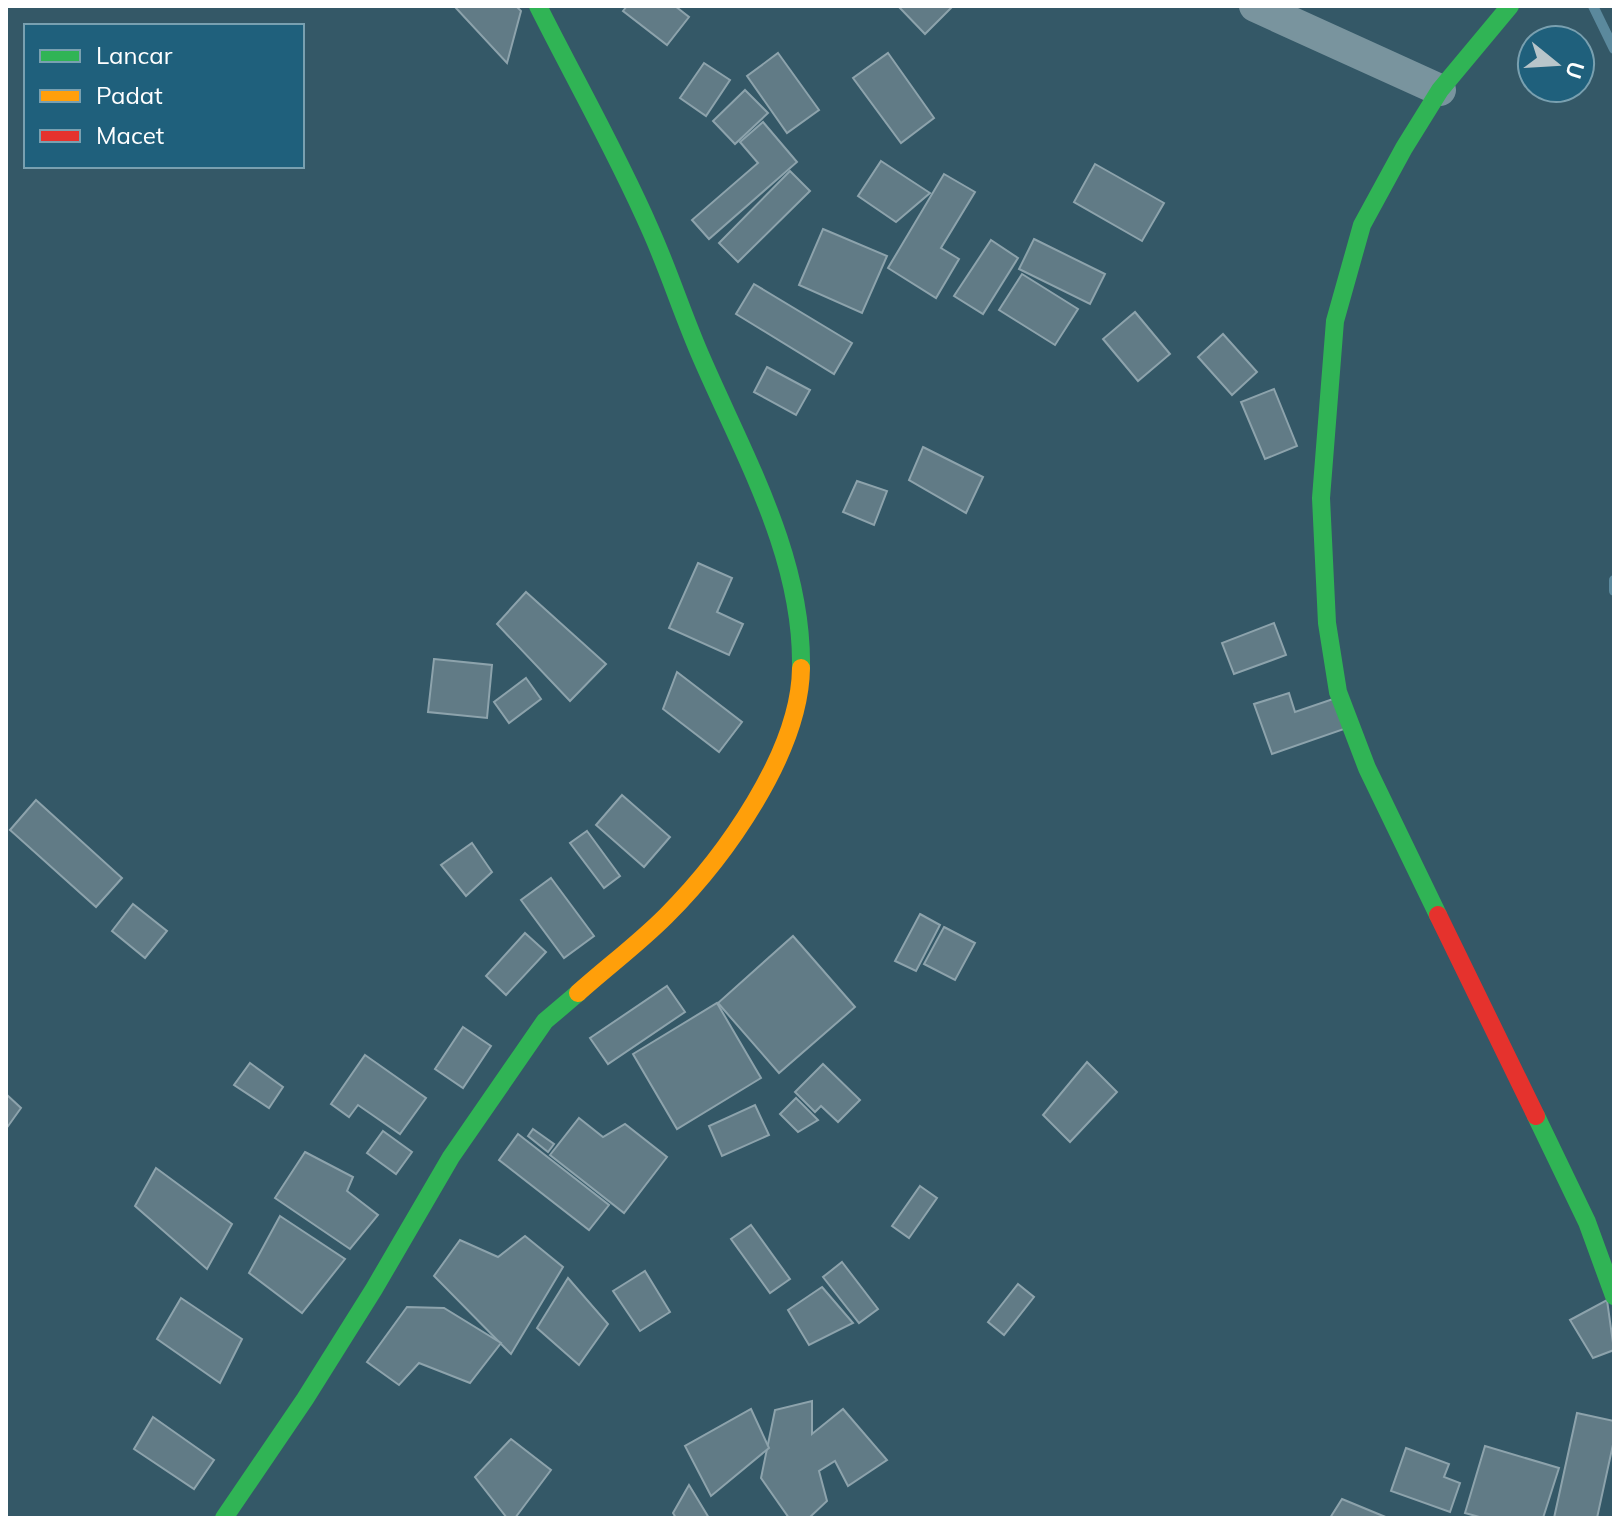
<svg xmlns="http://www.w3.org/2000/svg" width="1620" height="1524" font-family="Mulish,sans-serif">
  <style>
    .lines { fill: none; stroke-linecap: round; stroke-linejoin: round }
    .stream { stroke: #5b899d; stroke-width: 10 }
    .building { fill: #617b86; stroke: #8da3ac; stroke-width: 2 }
    .street { stroke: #79949e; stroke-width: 32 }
    .fast { stroke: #30b455; stroke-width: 18 }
    .slow { stroke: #ff9f0a; stroke-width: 18 }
    .jam { stroke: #e5322d; stroke-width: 18 }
  </style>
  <rect width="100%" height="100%" fill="#345867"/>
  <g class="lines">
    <g class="stream">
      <path d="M1593 6 1614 49"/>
      <path d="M1614 580V591"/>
    </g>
  </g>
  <g class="building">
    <path d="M516 6 521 11 507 63 455 7Z"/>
    <path d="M627 6H675L689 17 667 45 623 11Z"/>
    <path d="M898 6H953L925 34Z"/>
    <path d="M778 53 819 110 787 133 747 76Z"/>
    <path d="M888 53 934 118 901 143 853 78Z"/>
    <path d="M704 63 730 80 706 116 680 98Z"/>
    <path d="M745 90 768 113 735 144 713 121Z"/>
    <path d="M763 122 797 162 709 239 692 220 758 163 740 142Z"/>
    <path d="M881 161 930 193 896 222 858 196Z"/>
    <path d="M1095 164 1164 203 1142 241 1074 202Z"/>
    <path d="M790 171 810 191 738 262 719 243Z"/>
    <path d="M944 174 975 192 941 248 959 259 936 298 888 268Z"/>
    <path d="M823 229 887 256 862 313 799 285Z"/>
    <path d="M1034 239 1105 274 1090 304 1019 269Z"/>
    <path d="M991 240 1018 258 983 314 954 296Z"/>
    <path d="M1022 274 1078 309 1055 345 999 310Z"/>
    <path d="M754 284 852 343 834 374 736 314Z"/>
    <path d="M1135 312 1170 354 1138 381 1103 339Z"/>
    <path d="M1223 334 1257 372 1232 395 1198 357Z"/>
    <path d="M767 367 810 390 796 415 754 392Z"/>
    <path d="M1274 389 1297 446 1265 459 1241 402Z"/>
    <path d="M923 447 983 477 966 513 909 480Z"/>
    <path d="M857 481 887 491 874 525 843 512Z"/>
    <path d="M698 563 732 578 717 612 743 624 729 655 669 628Z"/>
    <path d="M526 592 606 664 570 701 497 624Z"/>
    <path d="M1274 623 1286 655 1234 674 1222 643Z"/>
    <path d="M434 659 492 665 487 718 428 712Z"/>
    <path d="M677 672 742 722 719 752 663 709Z"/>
    <path d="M526 678 541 699 509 723 494 702Z"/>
    <path d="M1289 693 1295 712 1336 698 1347 728 1272 754 1254 704Z"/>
    <path d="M622 795 670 837 644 867 596 825Z"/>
    <path d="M36 800 122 878 96 907 10 830Z"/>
    <path d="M587 831 620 876 604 888 570 843Z"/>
    <path d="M472 843 492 872 466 896 441 865Z"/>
    <path d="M551 878 594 936 564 958 521 900Z"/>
    <path d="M133 904 167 931 145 958 112 931Z"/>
    <path d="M920 914 940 925 916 971 895 961Z"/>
    <path d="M944 927 975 943 955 980 924 964Z"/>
    <path d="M525 933 546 952 506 995 486 976Z"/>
    <path d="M793 936 855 1007 779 1073 718 1003Z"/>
    <path d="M667 986 685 1012 608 1064 590 1038Z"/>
    <path d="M717 1003 761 1078 677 1129 633 1054Z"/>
    <path d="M463 1027 491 1046 463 1088 435 1069Z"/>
    <path d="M365 1055 426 1098 400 1134 358 1105 349 1117 331 1104Z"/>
    <path d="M1087 1062 1117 1092 1070 1142 1043 1115Z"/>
    <path d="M250 1063 283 1087 269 1108 234 1085Z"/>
    <path d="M823 1064 860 1100 838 1122 821 1106 815 1112 795 1092Z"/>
    <path d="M6 1094 21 1108 6 1129Z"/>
    <path d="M796 1098 818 1120 798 1132 780 1114Z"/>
    <path d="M755 1105 769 1135 722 1156 709 1126Z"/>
    <path d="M579 1118 603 1137 625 1124 667 1157 624 1213 550 1155Z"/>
    <path d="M533 1129 554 1144 548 1152 528 1136Z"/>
    <path d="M383 1131 412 1152 396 1174 367 1153Z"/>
    <path d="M518 1134 609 1205 589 1230 499 1160Z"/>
    <path d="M305 1152 353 1177 347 1191 378 1215 350 1249 275 1198Z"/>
    <path d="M156 1168 232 1224 207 1269 135 1206Z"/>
    <path d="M920 1186 937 1198 909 1238 892 1226Z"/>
    <path d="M280 1216 345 1259 302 1313 249 1273Z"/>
    <path d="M751 1225 790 1279 770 1293 731 1239Z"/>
    <path d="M525 1236 563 1267 511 1354 434 1276 460 1240 498 1257Z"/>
    <path d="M842 1262 878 1309 859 1323 823 1277Z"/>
    <path d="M645 1271 670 1312 640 1331 613 1291Z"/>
    <path d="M568 1278 608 1324 579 1365 537 1328Z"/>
    <path d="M1018 1284 1034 1297 1004 1335 988 1322Z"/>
    <path d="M822 1287 853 1323 809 1345 788 1310Z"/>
    <path d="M181 1298 242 1339 220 1383 157 1339Z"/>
    <path d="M1607 1300 1614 1350 1593 1358 1570 1320Z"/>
    <path d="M407 1307 444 1308 501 1343 470 1383 419 1363 399 1385 367 1362Z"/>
    <path d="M812 1401V1434L843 1409 887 1460 848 1486 835 1461 819 1471 827 1501 809 1518H789L761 1478 775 1410Z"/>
    <path d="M751 1409 769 1448 711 1496 685 1446Z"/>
    <path d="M1577 1413 1614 1421V1440L1597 1518H1554Z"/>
    <path d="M153 1417 214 1460 194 1489 134 1449Z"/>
    <path d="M511 1439 551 1470 515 1518H507L475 1477Z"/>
    <path d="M1485 1446 1559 1468 1543 1518H1483L1465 1513Z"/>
    <path d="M1406 1448 1449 1464 1444 1477 1460 1483 1450 1512 1391 1491Z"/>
    <path d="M689 1485 709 1518H676L673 1513Z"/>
    <path d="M1342 1499 1388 1518H1330Z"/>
  </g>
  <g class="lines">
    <path class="street" d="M1255 6 1440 90"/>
    <g class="fast">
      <path d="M538 6C575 80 617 153 650 229 669 271 683 316 702 359 745 458 803 558 801 668"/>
      <path d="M1438 915 1367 768 1338 692 1327 623 1321 498 1335 321 1362 225 1404 148 1440 90 1510 6"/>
      <path d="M1536 1116 1587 1222 1614 1296"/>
      <path d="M224 1518 305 1399 374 1289 451 1157 545 1021 578 993"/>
    </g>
    <path class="slow" d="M578 993C607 967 638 944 666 916 724 858 800 753 801 668"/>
    <path class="jam" d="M1438 915 1536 1116"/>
  </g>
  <rect width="1620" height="1524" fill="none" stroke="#ffffff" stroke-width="16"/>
  <rect x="24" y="24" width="280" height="144" fill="#1f607c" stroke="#79a0b0" stroke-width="2"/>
  <rect x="40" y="50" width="40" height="12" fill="#30b455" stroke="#79a0b0" stroke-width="2"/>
  <text x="96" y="64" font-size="24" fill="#ffffff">Lancar</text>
  <rect x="40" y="90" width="40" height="12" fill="#ff9f0a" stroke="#79a0b0" stroke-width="2"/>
  <text x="96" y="104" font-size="24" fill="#ffffff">Padat</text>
  <rect x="40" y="130" width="40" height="12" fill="#e5322d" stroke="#79a0b0" stroke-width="2"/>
  <text x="96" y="144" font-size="24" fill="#ffffff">Macet</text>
  <g transform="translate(1556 64) rotate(108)"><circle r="38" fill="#1f607c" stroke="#79a0b0" stroke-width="2"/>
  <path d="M0-6L14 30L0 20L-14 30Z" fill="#b8c5ca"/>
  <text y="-12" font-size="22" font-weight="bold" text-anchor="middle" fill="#ffffff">U</text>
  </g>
</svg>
